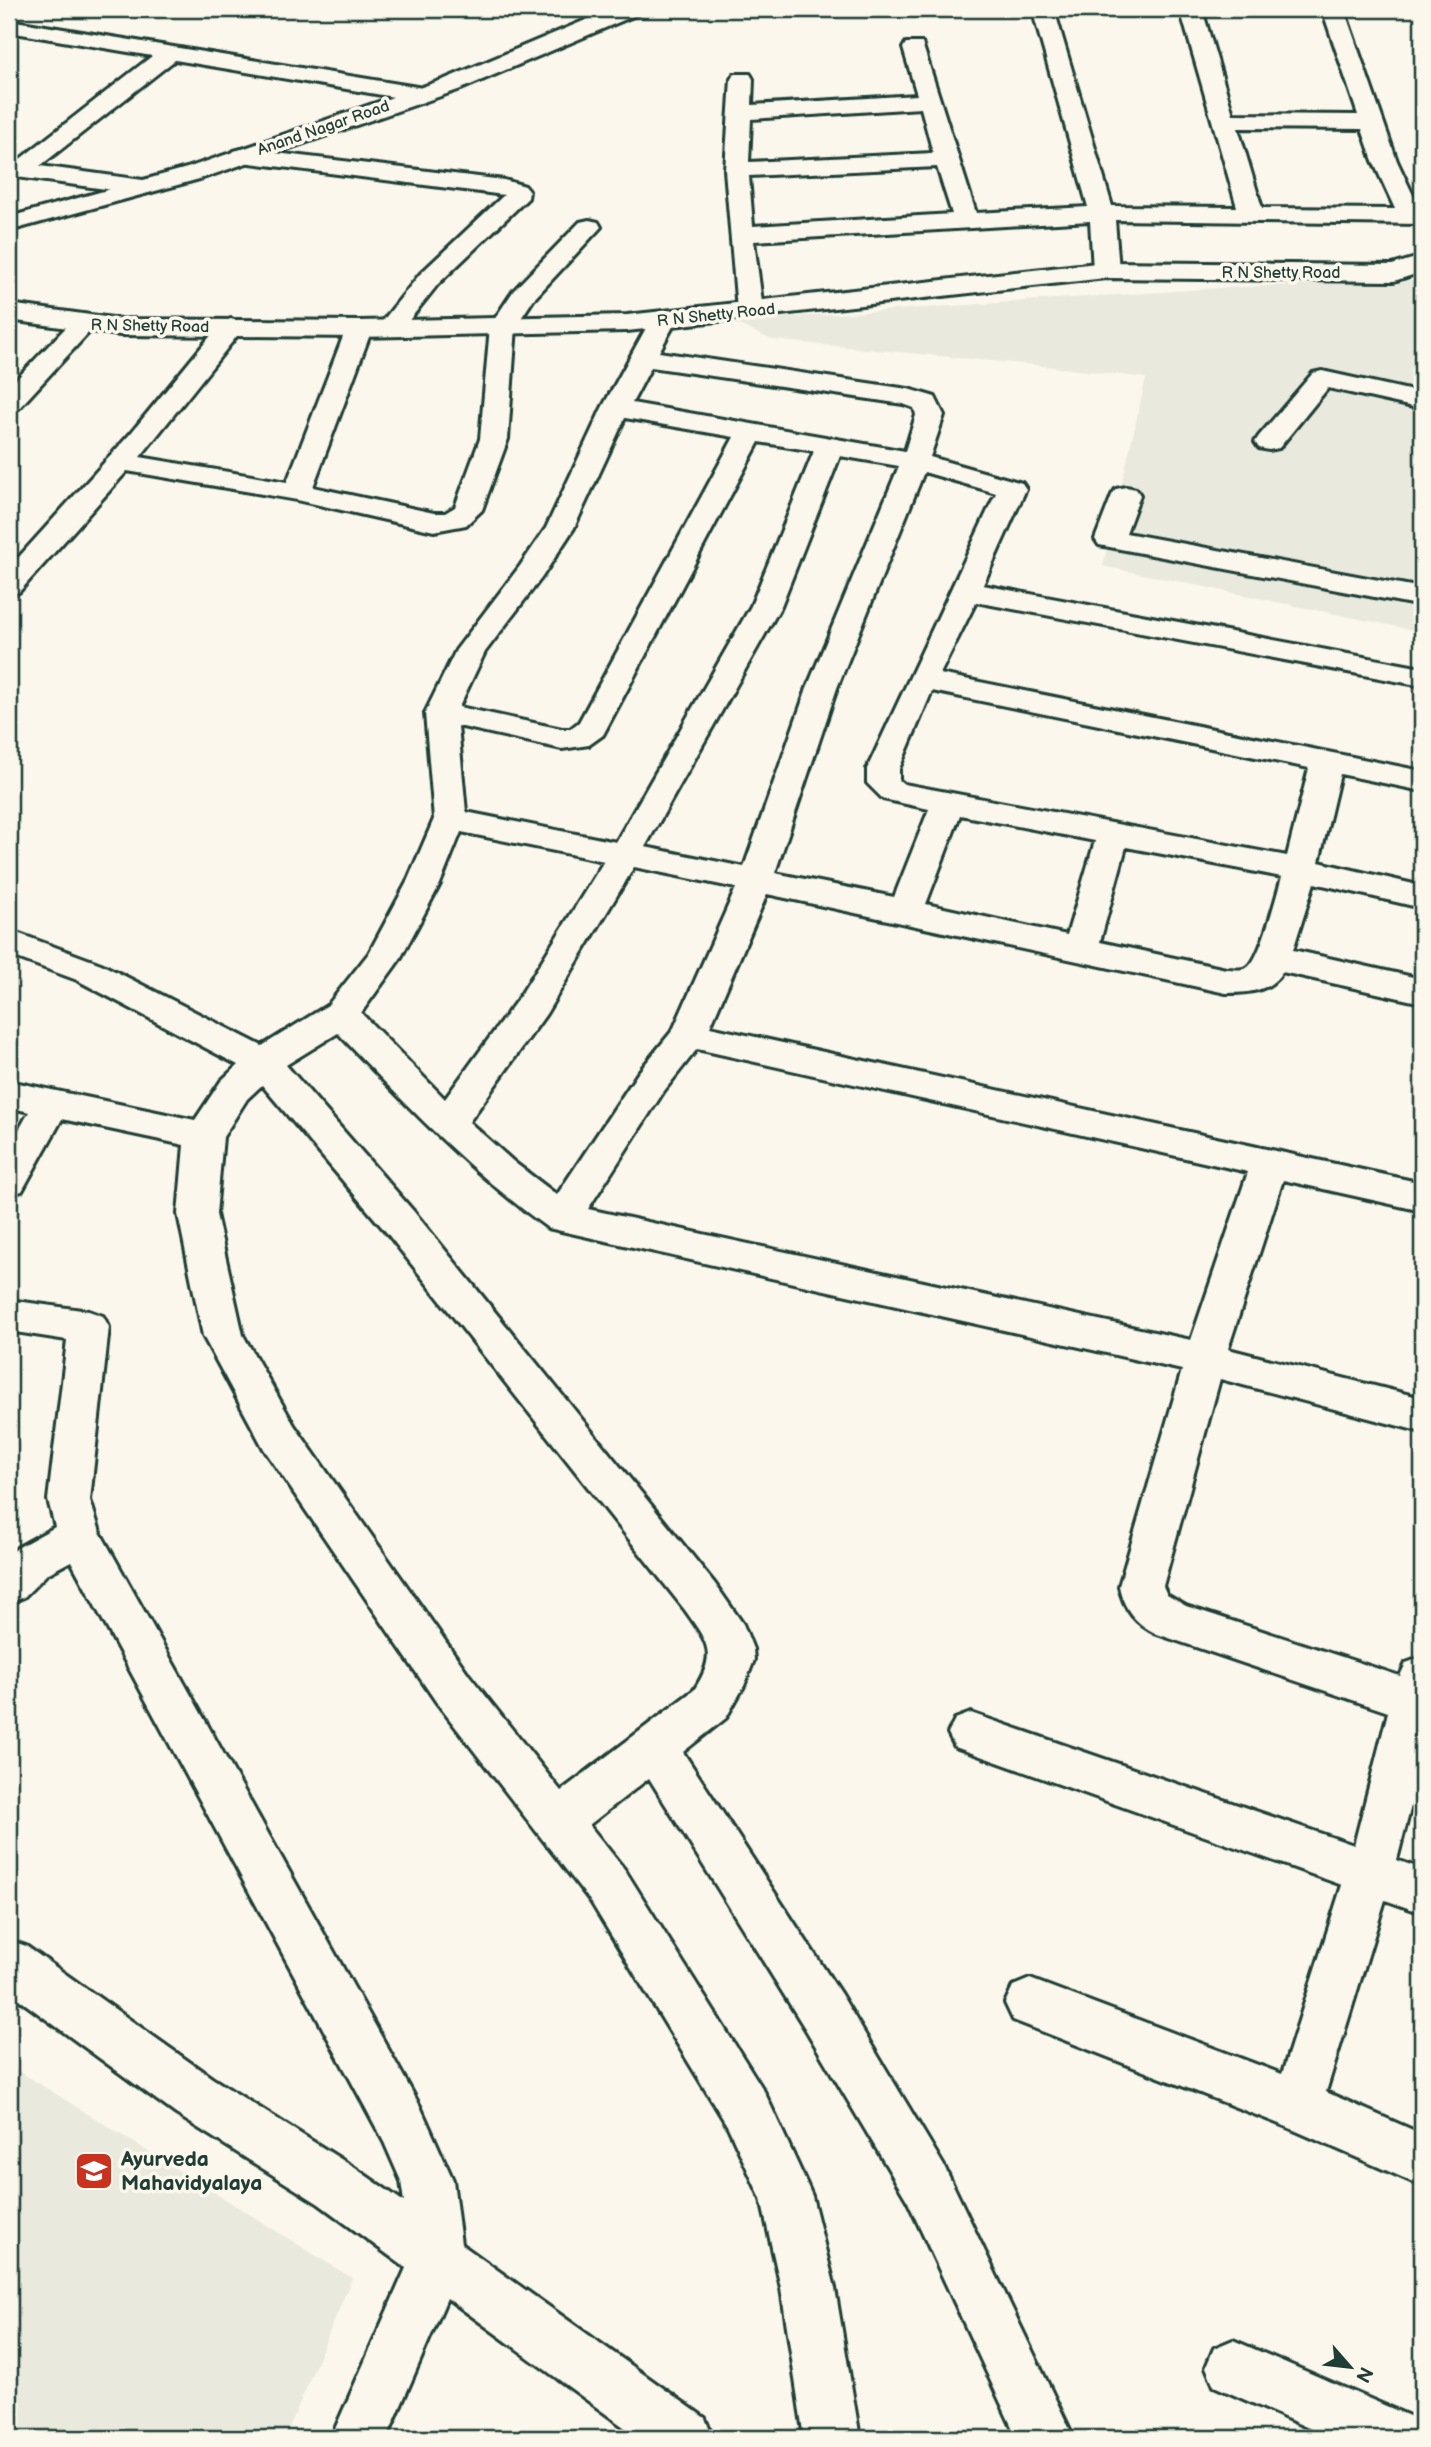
<svg xmlns="http://www.w3.org/2000/svg" width="1431" height="2447" font-family="'Balsamiq Sans',sans-serif">
  <style>
    .built { fill: #eae9de }
    .lines { fill: none; stroke-linecap: round; stroke-linejoin: round }
    .minor-casing { stroke: #1f3d34; stroke-width: 6 }
    .tertiary-casing { stroke: #1f3d34; stroke-width: 6 }
    .minor { fill: #fbf7ec; fill-rule: evenodd }
    .tertiary { fill: #fbf7ec; fill-rule: evenodd }
    .labels { text-anchor: middle; stroke-width: 7; stroke-linejoin: round; paint-order: stroke }
    .far-street-label { font-size: 16px; fill: #1f3d34; stroke: #fbf7ec }
    .near-poi-label { font-size: 21px; font-weight: bold; fill: #1f3d34; stroke: #fbf7ec; text-anchor: start }
  </style>
  <rect width="100%" height="100%" fill="#fbf7ec"/>
  <filter id="ink" filterUnits="userSpaceOnUse"><feTurbulence type="fractalNoise" baseFrequency=".0143" numOctaves="2"/><feDisplacementMap in="SourceGraphic" scale="14" xChannelSelector="R" yChannelSelector="G"/><feConvolveMatrix kernelMatrix="1 2 1 2 8 2 1 2 1" color-interpolation-filters="sRGB"/></filter>
  <g filter="url(#ink)">
    <g class="built">
      <path d="M1422 280V632L1103 566 1146 378 1035 365 772 340 730 321 1219 288Z"/>
      <path d="M9 2065 352 2278 285 2438H9Z"/>
    </g>
    <g class="lines">
      <g class="minor-casing">
        <g id="minor">
          <path d="M1032 9H1054L1112 206 1237 207 1180 9H1202L1233 114 1358 115 1322 9H1344L1397 161 1420 210H1422V224L1115 220 1119 270 1115 275 1106 278 1097 275 1093 270 1090 221 754 241 763 310 759 315 750 318 741 315 737 310 725 170 731 79 734 74H750L753 79 752 105 917 95 903 48 906 43H922L976 213 1088 207ZM921 108 933 153 749 162 751 119ZM1238 128 1362 129 1373 161 1395 209 1262 208ZM937 167 952 214 753 226 749 176Z"/>
          <path d="M9 20 417 87 425 89 428 94 425 99 417 101 175 60 40 166 143 180 151 182 155 187 151 192 143 194 9 176V162L15 163 152 56 9 32Z"/>
          <path d="M242 149 504 180 525 186 529 191 528 198 438 284 399 333 390 336 381 333 377 328 420 274 504 195 234 161 230 156 234 151Z"/>
          <path d="M589 220 598 222 601 227 533 300 516 326 508 439 482 510 466 525 434 531 297 500 127 471 19 592 9 595V568L131 433 222 322 231 319 240 322 244 327 140 457 287 482 346 329 350 324 359 321 368 324 372 329 313 487 434 513H445L455 507 480 439 490 326 514 290 580 222Z"/>
          <path d="M664 311 673 314 677 319 659 352 908 389 935 397 944 415 930 457 1022 483 1026 489 983 585 1422 668V686L976 602 940 674 1422 771V791L1340 774 1319 862 1422 886V908L1314 883 1293 950 1422 979V1003L1282 972C1269 992 1249 993 1226 993L767 894 710 1027 1422 1183V1211L1283 1180 1228 1349 1422 1398V1432L1220 1379 1163 1586 1167 1595 1186 1606 1400 1676 1406 1663 1422 1657V1763L1397 1860 1422 1869V1913L1385 1900 1326 2092 1422 2134V2186L1287 2127 1013 2020 1005 2003 1013 1986 1030 1979 1282 2074 1342 1885 955 1747 948 1733 955 1719 971 1713 1354 1845 1388 1712 1157 1634C1136 1624 1124 1610 1119 1586L1182 1370 548 1228C469 1171 404 1103 338 1033L286 1065 415 1213 715 1584 743 1624 753 1649 754 1660 744 1686 726 1718 683 1752 842 1996 944 2166 1074 2438H1017L908 2202 806 2030 649 1778 589 1825 625 1870 764 2091 804 2178 812 2196 835 2288 860 2438H804L781 2288 761 2199 728 2127 591 1902 437 1703 264 1449 203 1336 178 1214 184 1145 62 1119 22 1191 9 1195V1148L29 1112 9 1107V1081L195 1120 221 1081 238 1065 77 980 9 955V930L101 964 262 1046 328 1005 369 953 406 884 434 819 425 713 456 650 520 566 546 528 602 408 651 319 655 314ZM651 367 903 404 914 408 916 415 905 451 632 403ZM625 418 734 437 579 722 570 729H562L459 707 485 652 542 577 574 528ZM759 442 814 451 751 606 616 842 466 812 458 726 562 749 589 745 603 735ZM840 456 899 466 807 688 744 867 645 847 781 606ZM924 472 996 493 867 769V783L883 799 929 809 894 897 775 873 837 688ZM932 691 1309 768 1287 856 904 784 899 780V769ZM960 815 1095 841 1067 935 926 904ZM461 832 604 861 520 996 445 1099 361 1013 400 959 440 884ZM1126 847 1282 877C1277 893 1261 959 1248 967 1243 971 1233 969 1226 969L1100 942ZM634 867 736 888 673 1030 638 1073 557 1195 515 1163 469 1122 546 1014ZM697 1049 1248 1172 1191 1340 588 1209 664 1091ZM262 1085 387 1233 685 1610C708 1643 718 1653 694 1690L561 1791 469 1675 294 1425 243 1335 216 1214 223 1137 247 1099Z"/>
          <path d="M83 316 92 319 96 324 92 329 19 408 9 410V387L74 319Z"/>
          <path d="M1322 371 1422 393V409L1328 388 1279 448 1269 450 1259 448 1255 442 1259 436 1313 373Z"/>
          <path d="M1126 487 1136 489 1140 495 1126 533 1422 588V606L1099 545 1095 539 1112 495 1116 489Z"/>
          <path d="M9 1300 89 1311 103 1316 109 1327 90 1500 100 1532 420 2106 453 2180 461 2244 705 2418 713 2438H639L447 2298 387 2438H331L406 2268 319 2204 176 2114 9 1992V1940L26 1946 212 2078 355 2168 404 2202 401 2181 384 2142 71 1561 47 1574 24 1597 9 1603V1556L17 1548 55 1527 48 1500 67 1340 9 1331Z"/>
          <path d="M1233 2340 1414 2418 1422 2438H1331L1214 2386 1206 2367 1214 2348Z"/>
        </g>
      </g>
      <g class="tertiary-casing">
        <g id="tertiary">
          <path d="M612 9H641L638 14 461 89 203 178 9 231V217L187 168 445 79Z"/>
          <path d="M1422 256V272L1394 281 1106 278 627 331 359 337 120 335 9 320V304L120 319 359 321 627 315 1106 262 1392 265Z"/>
        </g>
      </g>
      <use href="#minor" class="minor"/>
      <use href="#tertiary" class="tertiary"/>
    </g>
  </g>
  <defs>
    <g id="university-square" transform="scale(2.0125)"><rect x="-9" y="-9" width="18" height="18" rx="4" fill="#c8321e" stroke="#fbf7ec"/><path d="M0-5L7-2L0 1L-7-2ZM-4 1L0 2.5L4 1V4Q0 6-4 4Z" fill="#fff"/></g>
  </defs>
  <g fill-rule="evenodd">
    <use href="#university-square" x="94" y="2171"/>
  </g>
  <g class="labels">
    <g class="far-street-label">
      <text transform="translate(323 127) rotate(-19)" y="6">Anand Nagar Road</text>
      <text x="1281" y="278">R N Shetty Road</text>
      <text transform="translate(716 314) rotate(-6)" y="6">R N Shetty Road</text>
      <text transform="translate(150 325) rotate(1)" y="6">R N Shetty Road</text>
    </g>
    <g class="near-poi-label">
      <text x="121" y="2166">Ayurveda<tspan x="121" dy="24">Mahavidyalaya</tspan></text>
    </g>
  </g>
  <rect width="1431" height="2447" fill="none" stroke="#fbf7ec" stroke-width="35"/>
  <rect x="18" y="18" width="1396" height="2412" fill="none" stroke="#1f3d34" stroke-width="2.5" filter="url(#ink)"/>
  <g transform="translate(1350 2367) rotate(118)" stroke="#fbf7ec" stroke-width="5" paint-order="stroke">
  <path d="M0-5L12 26L0 18L-12 26Z" fill="#1f3d34"/>
  <text y="-10" font-size="19" font-weight="bold" text-anchor="middle" fill="#1f3d34">N</text>
  </g>
</svg>
